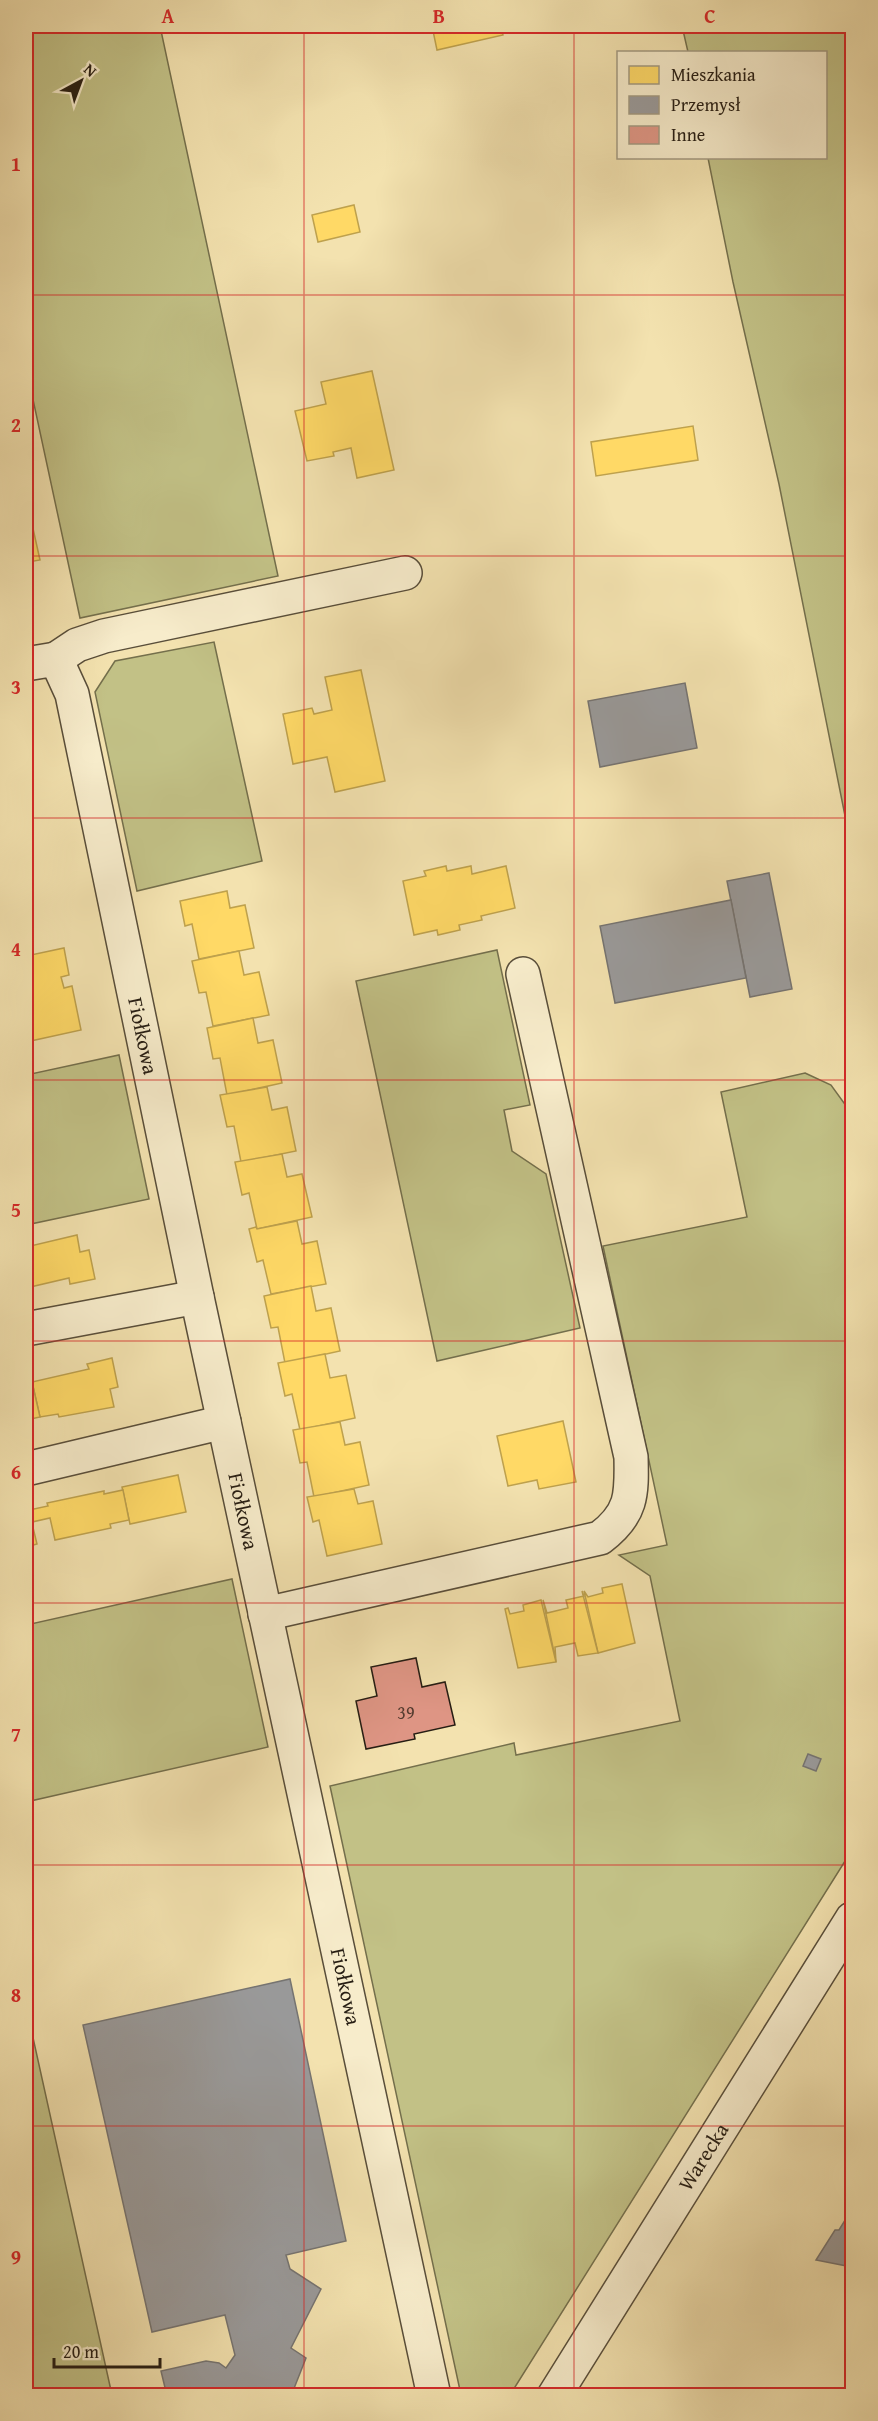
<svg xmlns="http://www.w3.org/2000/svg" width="878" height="2421" font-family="'Gentium Book Plus',serif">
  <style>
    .green { fill: #c2c186; stroke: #746f4c; stroke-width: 1.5 }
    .homes { fill: #ffd966; stroke: #bea14d; stroke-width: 1.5 }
    .industry { fill: #999; stroke: #767471; stroke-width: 1.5 }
    .building { fill: #de9584; stroke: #261d13; stroke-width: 1.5 }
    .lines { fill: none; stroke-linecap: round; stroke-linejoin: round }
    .minor-casing { stroke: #594e3a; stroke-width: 36 }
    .minor { stroke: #f7eccb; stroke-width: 33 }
    .grid { fill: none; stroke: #d62828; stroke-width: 1.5; stroke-opacity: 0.55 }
    .labels { text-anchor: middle; stroke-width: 6; stroke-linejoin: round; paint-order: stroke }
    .number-label { font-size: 18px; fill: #543b2f }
    .street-label { font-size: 21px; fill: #261d13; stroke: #f7eccb }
    .neatline { fill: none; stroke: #d62828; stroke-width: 2 }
    .grid-label { font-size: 20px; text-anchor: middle; font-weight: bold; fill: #d62828 }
  </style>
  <rect width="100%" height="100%" fill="#f3e2af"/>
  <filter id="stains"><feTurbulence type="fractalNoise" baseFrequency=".00333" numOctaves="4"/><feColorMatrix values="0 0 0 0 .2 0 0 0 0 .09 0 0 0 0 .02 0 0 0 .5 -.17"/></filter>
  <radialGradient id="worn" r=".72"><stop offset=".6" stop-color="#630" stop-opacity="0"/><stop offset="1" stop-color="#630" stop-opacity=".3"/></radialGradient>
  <g class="green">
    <path d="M26 26H160L278 576 80 618 26 367Z"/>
    <path d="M682 26H852V851L779 484 733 282 708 158H826V52H688Z"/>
    <path d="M214 642 262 861 137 891 95 692 115 661Z"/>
    <path d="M497 950 530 1105 504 1110 512 1151 546 1174 580 1328 437 1361 356 981Z"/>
    <path d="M119 1055 149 1199 26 1225V1075Z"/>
    <path d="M805 1073 831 1085 852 1114V1850L510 2395H461L330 1786 514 1743 516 1755 680 1721 650 1576 619 1555 667 1545 603 1246 747 1217 721 1092Z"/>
    <path d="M232 1579 268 1747 26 1802V1625Z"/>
    <path d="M26 2006 112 2395H26Z"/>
  </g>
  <g class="homes">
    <path d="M432 26H501L503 35 437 50Z"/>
    <path d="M354 205 360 232 318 242 312 215Z"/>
    <path d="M372 371 394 470 357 478 351 448 333 452 334 456 307 461 295 411 326 404 321 382Z"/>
    <path d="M693 426 698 460 596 476 591 442Z"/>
    <path d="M26 497 40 560 28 562 33 586 26 588Z"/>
    <path d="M361 670 385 781 335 792 327 757 293 764 283 714 312 708 314 714 332 710 325 677Z"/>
    <path d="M446 866 447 871 471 866 472 874 506 866 515 908 481 916 482 920 459 925 460 930 438 935 437 930 414 935 403 881 426 876 424 871Z"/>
    <path d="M227 891 230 908 245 905 254 948 199 959 192 924 185 926 180 901Z"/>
    <path d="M64 948 69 975 61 977 64 988 72 986 81 1030 26 1042V956Z"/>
    <path d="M239 951 244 975 259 972 269 1015 213 1026 206 992 199 993 192 961Z"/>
    <path d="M253 1018 258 1043 273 1040 282 1083 227 1095 220 1058 213 1059 207 1028Z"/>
    <path d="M267 1087 272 1110 287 1107 296 1151 241 1162 234 1126 227 1127 220 1095Z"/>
    <path d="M282 1154 287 1177 302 1174 312 1217 257 1229 249 1193 242 1195 235 1162Z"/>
    <path d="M297 1221 302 1244 317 1241 326 1284 271 1294 263 1260 257 1262 249 1229 256 1227 257 1229Z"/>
    <path d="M77 1235 80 1252 89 1250 95 1279 70 1284 69 1278 26 1288V1247Z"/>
    <path d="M311 1286 316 1311 331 1308 340 1351 285 1363 278 1327 271 1328 264 1296Z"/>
    <path d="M325 1354 330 1378 346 1375 355 1418 300 1430 292 1394 285 1396 278 1363Z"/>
    <path d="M112 1358 118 1387 110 1389 114 1407 59 1417 58 1414 40 1417 32 1382 89 1369 87 1364Z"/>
    <path d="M32 1382 40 1417 26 1420V1383Z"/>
    <path d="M563 1421 576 1482 539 1489 537 1480 508 1486 497 1436Z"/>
    <path d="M340 1422 345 1445 360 1442 369 1485 314 1497 307 1462 300 1463 293 1430Z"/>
    <path d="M178 1475 186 1512 130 1524 122 1487Z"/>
    <path d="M354 1489 358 1504 373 1501 382 1544 327 1556 319 1520 313 1522 307 1497Z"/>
    <path d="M123 1490 129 1520 110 1524 111 1528 55 1540 50 1518 32 1522 29 1510 48 1506 47 1503 104 1491V1494Z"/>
    <path d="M28 1507 37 1544 26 1547V1508Z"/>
    <path d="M622 1584 635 1643 598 1653 584 1591 588 1597 603 1593 602 1588Z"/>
    <path d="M582 1591 598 1653 578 1656 575 1643 555 1647 556 1662 543 1600 547 1613 568 1608 566 1600 584 1596Z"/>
    <path d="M541 1600 556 1662 518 1668 505 1609 508 1608 510 1614 524 1611 523 1605Z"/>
  </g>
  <g class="industry">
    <path d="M685 683 697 748 600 767 588 701Z"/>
    <path d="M769 873 792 989 750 997 727 881Z"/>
    <path d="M731 900 746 978 615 1003 600 926Z"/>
    <path d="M808 1754 821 1759 816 1771 803 1766Z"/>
    <path d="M290 1979 346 2241 286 2255 290 2269 321 2289 291 2348 306 2358 291 2396H167L161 2371 206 2361 219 2363 226 2368 235 2355 225 2315 152 2332 83 2025Z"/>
    <path d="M852 2209V2267L816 2260 835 2230H839Z"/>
  </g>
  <path class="building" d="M416 1658 422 1687 445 1682 455 1725 414 1734 415 1739 366 1749 356 1701 377 1696 371 1667Z"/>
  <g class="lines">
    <g class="minor-casing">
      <g id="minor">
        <path d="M56 659 77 645 104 636 405 573"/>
        <path id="s1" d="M26 664 56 659 72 694 197 1297 434 2396"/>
        <path d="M26 1329 197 1297"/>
        <path d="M26 1469 224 1422"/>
        <path d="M265 1614 600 1538C632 1514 632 1495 631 1457L523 974"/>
        <path id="s2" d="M554 2396 852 1919"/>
      </g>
    </g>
    <use href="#minor" class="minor"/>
  </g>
  <path class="grid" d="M304 26V2396M574 26V2396M26 295H852M26 556H852M26 818H852M26 1080H852M26 1341H852M26 1603H852M26 1865H852M26 2126H852"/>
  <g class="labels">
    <g class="number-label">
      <text x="406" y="1719">39</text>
    </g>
    <g class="street-label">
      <text dy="7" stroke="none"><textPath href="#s1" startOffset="418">Fiołkowa</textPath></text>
      <text dy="7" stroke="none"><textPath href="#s1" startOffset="904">Fiołkowa</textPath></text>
      <text dy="7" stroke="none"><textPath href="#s1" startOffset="1390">Fiołkowa</textPath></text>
      <text dy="7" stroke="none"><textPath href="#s2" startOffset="282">Warecka</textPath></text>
    </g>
  </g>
  <rect width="878" height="2421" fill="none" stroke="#f3e2af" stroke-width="66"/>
  <rect x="617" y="51" width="210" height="108" fill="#f7eccb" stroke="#a39981" stroke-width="1.5"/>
  <rect x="629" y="66" width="30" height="18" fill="#ffd966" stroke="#a39981" stroke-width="1.5"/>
  <text x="671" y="81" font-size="18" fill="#261d13">Mieszkania</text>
  <rect x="629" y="96" width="30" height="18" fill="#999999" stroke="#a39981" stroke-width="1.5"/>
  <text x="671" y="111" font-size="18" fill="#261d13">Przemysł</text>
  <rect x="629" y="126" width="30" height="18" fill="#de9584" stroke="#a39981" stroke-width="1.5"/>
  <text x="671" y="141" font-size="18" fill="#261d13">Inne</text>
  <g transform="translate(81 81) rotate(41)" stroke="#f7eccb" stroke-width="4.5" paint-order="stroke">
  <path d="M0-4.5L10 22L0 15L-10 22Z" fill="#261d13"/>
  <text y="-9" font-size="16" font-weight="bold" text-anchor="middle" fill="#261d13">N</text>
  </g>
  <path d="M54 2358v9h106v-9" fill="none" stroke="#261d13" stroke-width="3"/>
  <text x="63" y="2358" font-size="18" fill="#261d13" stroke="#f7eccb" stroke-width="4.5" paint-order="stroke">20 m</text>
  <rect x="33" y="33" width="812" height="2355" class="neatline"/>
  <g class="grid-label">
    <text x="168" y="23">A</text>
    <text x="439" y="23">B</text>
    <text x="710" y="23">C</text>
    <text x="16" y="171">1</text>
    <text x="16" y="432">2</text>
    <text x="16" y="694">3</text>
    <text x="16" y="956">4</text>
    <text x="16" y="1217">5</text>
    <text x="16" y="1479">6</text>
    <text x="16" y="1741">7</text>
    <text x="16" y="2002">8</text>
    <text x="16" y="2264">9</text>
  </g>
  <rect width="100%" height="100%" filter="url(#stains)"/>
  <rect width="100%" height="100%" fill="url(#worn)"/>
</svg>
